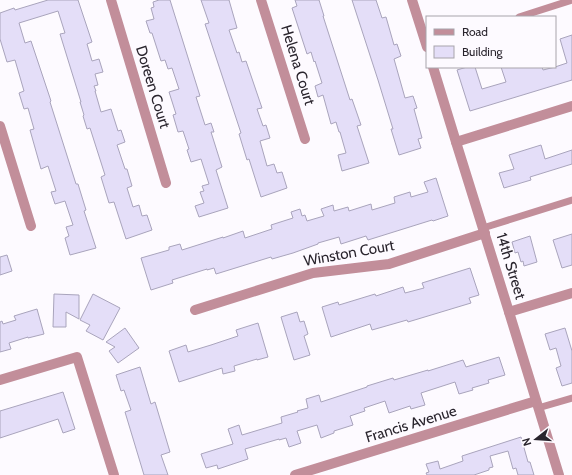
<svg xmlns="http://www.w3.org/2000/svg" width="572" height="475" font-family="Cabin,sans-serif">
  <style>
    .building { fill: #e4def8; stroke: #a9a4bc }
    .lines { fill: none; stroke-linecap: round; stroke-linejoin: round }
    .service { stroke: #c28e9a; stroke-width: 7 }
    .minor { stroke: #c28e9a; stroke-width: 10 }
    .tertiary { stroke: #c28e9a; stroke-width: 10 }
    .labels { text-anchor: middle; stroke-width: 3; stroke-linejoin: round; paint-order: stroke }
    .street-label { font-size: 15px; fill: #29242d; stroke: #fdfaff }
  </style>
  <rect width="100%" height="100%" fill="#fdfaff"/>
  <g class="building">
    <path d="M48 0H78L92 42 87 44 92 61 99 59 103 72 95 74 98 85 94 86 96 91H95L101 112 111 109 118 131 121 130 125 142 117 145 125 169H127L132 186 127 188 133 207 139 205 142 216 147 215 152 230 126 239 114 202 109 203 101 177 105 175 90 128 87 129 83 116 84 115 80 102H81L60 34 65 33 58 11 19 23 25 43 31 41 51 101 50 102 76 184H78L86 210 84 211 96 248 70 255 65 238 69 236 66 227 73 225 65 201 55 204 51 192 56 191 48 166 41 169 30 130 34 129 28 108 24 109 19 93 24 91 15 60 7 62 0 39V13L14 8 15 10Z"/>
    <path d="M159 0H170L200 96 196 97 205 125 211 123 214 132H211L222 167 216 170 228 208 199 217 195 206 204 203 200 192 204 191 202 186 209 184 201 159 191 162 187 150 189 149 183 131 178 132 173 115 176 114 169 92 179 89 172 68 168 69 165 60 161 61 152 33H150L146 21 154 19 151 8 154 7 153 2Z"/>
    <path d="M201 0H229L237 28 229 30 237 53 239 52 242 62 246 61 262 108 257 109 263 126 266 125 270 138 260 141 267 166 274 164 277 173 282 172 287 188 261 197 249 159 247 160 239 134 241 133 205 24 209 23Z"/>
    <path d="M295 0H319L324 16H323L350 100 352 99 361 125 357 126 369 163 342 171 338 155 346 153 340 132H339L336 122 331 124 323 95 318 97 315 86 322 83 315 61 314 62 311 52 307 54 292 8 297 6Z"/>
    <path d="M352 0H376L382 18 386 17 394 45 397 44 401 56 394 59 405 98 413 96 417 108 414 109 422 138 418 139 421 148 399 155 391 129H393L378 80Z"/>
    <path d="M572 35V80L470 111 457 70 467 67H475L482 89 506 82 501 67H542L543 70 555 67 567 63 560 39Z"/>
    <path d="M541 145 545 159 572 150V164L530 177 531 180 504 188 499 173 514 169 509 155Z"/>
    <path d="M436 178 448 216 433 221 432 220 368 240 366 236 341 244 339 237 318 243V244L293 253 272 259 271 257 216 274 214 268 207 270V269L172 280 173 283 151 290 141 258 169 250V247L180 244 182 250 223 237V238L243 231 245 238 272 229 271 225 293 218 291 212 300 209 302 216 305 215 307 221 324 216 321 209 333 205 334 211 348 207 349 211 371 204 372 210 395 203 394 197 410 192 411 197 428 192 424 182Z"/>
    <path d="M572 234V265L562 268 553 240Z"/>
    <path d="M530 236 537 262 524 266 523 261 521 262 518 252 515 253 512 242Z"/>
    <path d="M7 255 12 271 0 275V257Z"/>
    <path d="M470 268 479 295 469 298 471 303 408 322 407 320 372 330 370 324 331 337 322 307 338 302 339 305 375 294 376 296 403 287 405 293 424 288 422 283Z"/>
    <path d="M54 294 79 295V319L66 312V327H53Z"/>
    <path d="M93 294 120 308 103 340 86 331 90 325 80 320Z"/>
    <path d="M37 309 44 334 28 338V337L9 343 11 349 0 352V322L2 321 3 324 16 320 14 316Z"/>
    <path d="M297 312 300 322 304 321 308 334 304 336 310 355 294 360 281 317Z"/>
    <path d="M258 323 268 357 257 360V359L234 366 235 371 223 374 222 368 179 382 169 351 186 345 188 352 211 345 238 336 236 330Z"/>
    <path d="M125 328 139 348 118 363 109 351 115 347 106 342Z"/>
    <path d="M565 328 572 351V383L562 386 556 368 561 366 556 348 550 350 545 334Z"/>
    <path d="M499 357 505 375 488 380 489 383 472 388 473 390 459 394 455 382 421 393 425 405 411 409 410 406 389 413 385 401 364 408 365 411 350 416 353 425 334 431V433L321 438 317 425 297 431 301 443 289 447 286 438 279 440V439L245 449 248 459 218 469 217 465 206 468 201 454 233 444 228 429 239 425 242 435 282 423 281 417 298 412 297 411 308 408 306 399 319 395 321 402 367 387V386L393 378 394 380 428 370V371L463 360 466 367Z"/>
    <path d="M140 367 151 404 155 402 170 452 161 455 168 475H144L125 412 131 410 124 390 121 391 116 375Z"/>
    <path d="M63 392 75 429 63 433 58 419 0 438V411Z"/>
    <path d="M521 437 528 462H530L534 475H518L516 468 513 469 508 451 490 456 493 467 489 468V470L474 475H427L426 473 429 472 426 464 438 461 440 469 463 461 462 456Z"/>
  </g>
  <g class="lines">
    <g class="service">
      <path d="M519 17 572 0"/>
      <path d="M483 228 572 200"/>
      <path d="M538 408 572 398"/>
    </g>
    <g class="minor">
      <path d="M111 0 166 183"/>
      <path d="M261 0 305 139"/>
      <path d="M0 126 31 226"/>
      <path d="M456 142 572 106"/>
      <path d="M195 310 313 273 389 264 485 233"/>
      <path d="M509 312 572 293"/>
      <path d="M0 380 77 357 114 475"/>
      <path d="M295 475 536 401"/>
    </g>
    <g class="tertiary">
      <path d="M412 0 427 47"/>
      <path d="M433 67 456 142 509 312 559 475"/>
    </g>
  </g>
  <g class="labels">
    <g class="street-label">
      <text transform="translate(298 65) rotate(73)" y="5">Helena Court</text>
      <text transform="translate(153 87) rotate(73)" y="5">Doreen Court</text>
      <text transform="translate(349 253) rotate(-10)" y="5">Winston Court</text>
      <text transform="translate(511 266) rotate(73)" y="5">14th Street</text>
      <text transform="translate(411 424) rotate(-17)" y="5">Francis Avenue</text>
    </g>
  </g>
  <rect x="426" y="16" width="130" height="52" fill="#fdfaff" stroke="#a8a4ab"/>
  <rect x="434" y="29" width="20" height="6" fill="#c28e9a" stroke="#a8a4ab"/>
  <text x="462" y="36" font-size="12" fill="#29242d">Road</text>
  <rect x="434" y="46" width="20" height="12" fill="#e4def8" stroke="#a8a4ab"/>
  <text x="462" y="56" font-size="12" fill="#29242d">Building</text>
  <g transform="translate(536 439) rotate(253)" stroke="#fdfaff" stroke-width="3" paint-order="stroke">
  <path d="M0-3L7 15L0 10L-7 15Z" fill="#29242d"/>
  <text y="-6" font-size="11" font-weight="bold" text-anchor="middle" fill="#29242d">N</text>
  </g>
</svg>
